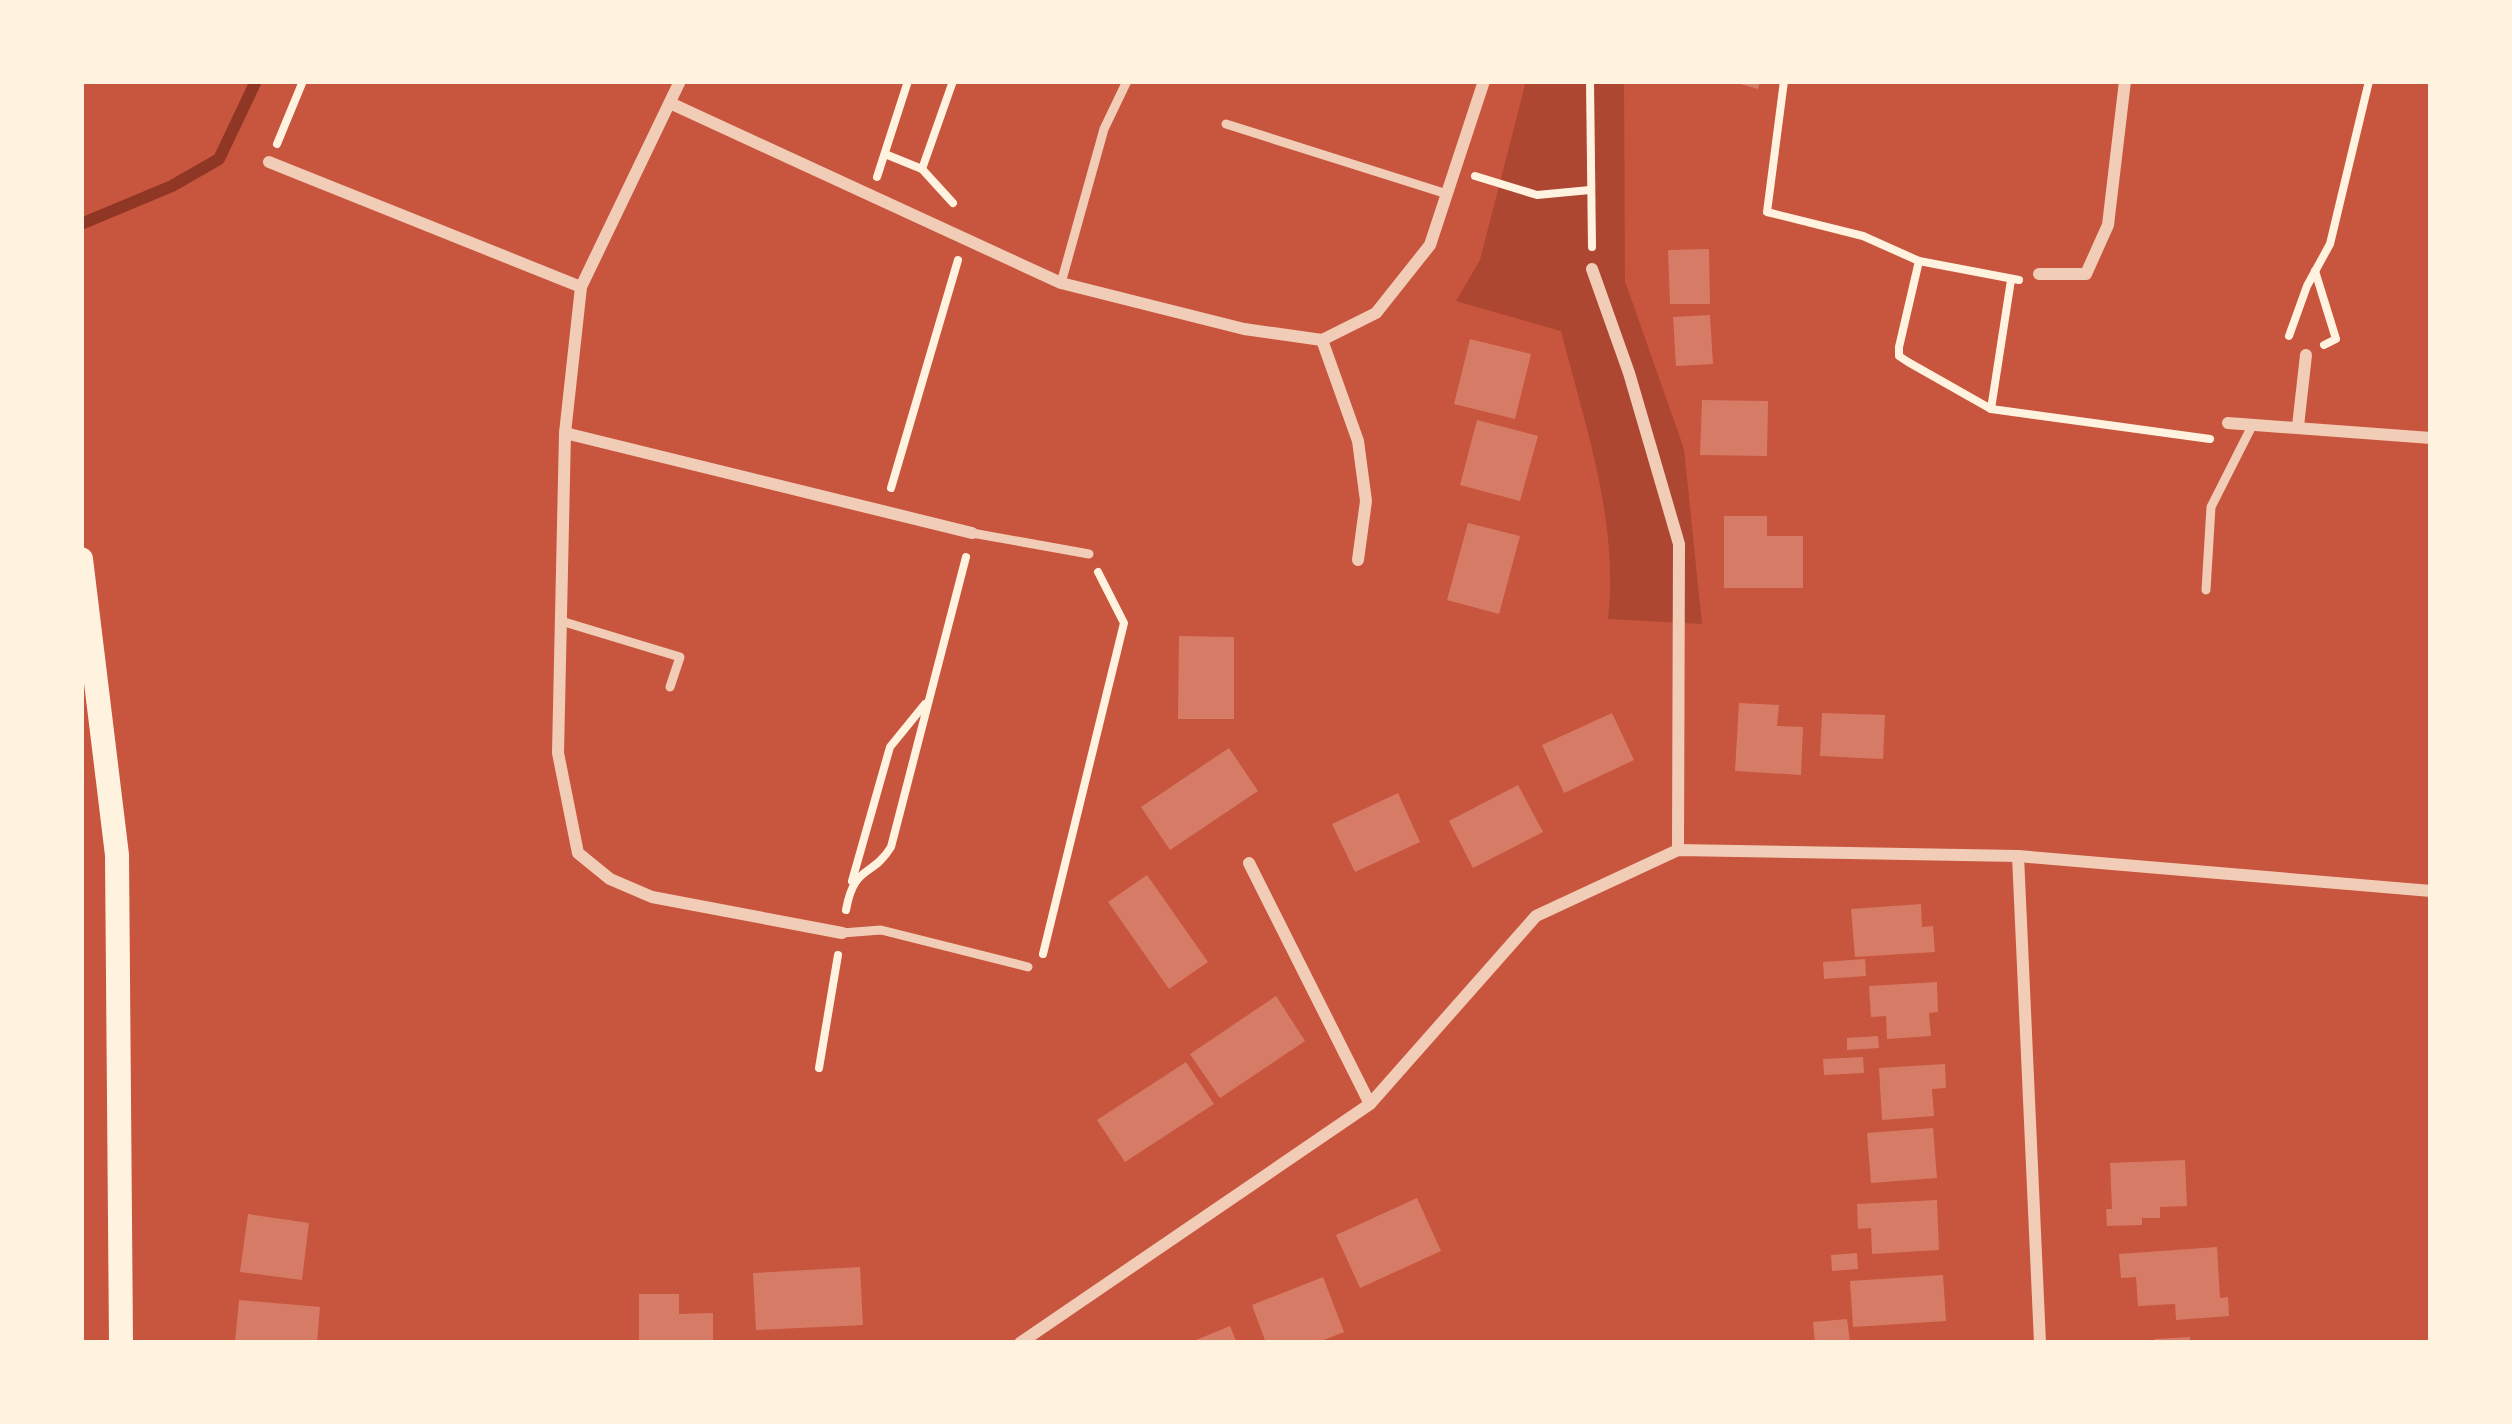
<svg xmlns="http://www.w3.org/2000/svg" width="2512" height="1424" font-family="Cabin,sans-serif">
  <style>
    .green { fill: #ae4732 }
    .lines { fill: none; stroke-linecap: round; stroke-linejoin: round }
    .stream { stroke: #8f3625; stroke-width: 12 }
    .building { fill: #d67c66 }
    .path { stroke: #fff3e0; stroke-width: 8 }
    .service { stroke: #f1ccb7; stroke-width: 9 }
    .minor { stroke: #f1ccb7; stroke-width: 12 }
    .secondary { stroke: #fff3e0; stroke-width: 24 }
  </style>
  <rect width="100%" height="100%" fill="#c8553d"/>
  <path class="green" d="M1526 81H1624L1625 281 1684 449 1702 624 1608 619C1619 520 1585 426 1561 331L1456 301 1480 260Z"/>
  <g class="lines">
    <path class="stream" d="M81 224 172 186 219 159 256 81"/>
  </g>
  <g class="building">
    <path d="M1730 81H1760L1758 89Z"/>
    <path d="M1709 249 1710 304H1670L1668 250Z"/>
    <path d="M1710 315 1713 364 1676 366 1673 317Z"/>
    <path d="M1470 339 1531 354 1515 419 1454 404Z"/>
    <path d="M1702 400 1768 401 1767 456 1700 455Z"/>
    <path d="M1477 420 1538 436 1520 501 1460 485Z"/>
    <path d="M1724 516H1767V536H1803V588H1724Z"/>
    <path d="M1468 523 1520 536 1499 614 1447 600Z"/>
    <path d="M1179 636 1234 637V719H1178Z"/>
    <path d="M1739 703 1779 705 1777 726 1803 727 1801 775 1735 771Z"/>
    <path d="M1612 713 1634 760 1564 793 1542 745Z"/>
    <path d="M1822 713 1885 715 1883 759 1820 756Z"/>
    <path d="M1229 748 1258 791 1170 850 1141 807Z"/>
    <path d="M1518 785 1543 832 1473 868 1449 821Z"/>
    <path d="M1398 793 1420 842 1355 872 1332 824Z"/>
    <path d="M1147 875 1208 962 1169 989 1108 902Z"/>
    <path d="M1921 904 1922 927 1933 926 1935 952 1855 957 1851 909Z"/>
    <path d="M1865 959 1866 976 1824 979 1823 962Z"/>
    <path d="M1937 982 1938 1012 1929 1013 1931 1036 1887 1039 1886 1016 1871 1017 1869 986Z"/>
    <path d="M1276 996 1305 1041 1220 1098 1190 1054Z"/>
    <path d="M1878 1036 1879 1048 1847 1050V1038Z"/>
    <path d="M1863 1057 1864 1073 1824 1075 1823 1059Z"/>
    <path d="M1186 1062 1214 1104 1125 1162 1097 1120Z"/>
    <path d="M1945 1064 1946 1088 1932 1089 1934 1116 1882 1120 1879 1068Z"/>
    <path d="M1933 1128 1937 1178 1871 1183 1867 1133Z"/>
    <path d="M2185 1160 2187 1206 2160 1207V1218H2142V1225L2107 1226 2106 1209H2112L2110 1163Z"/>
    <path d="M1417 1198 1441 1251 1360 1288 1336 1235Z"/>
    <path d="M1937 1200 1939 1250 1872 1254 1871 1228 1858 1229 1857 1204Z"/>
    <path d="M248 1214 309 1223 302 1280 240 1272Z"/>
    <path d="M2217 1247 2220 1298 2228 1297 2229 1316 2176 1320 2175 1304 2138 1306 2136 1277 2121 1278 2119 1254Z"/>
    <path d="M1857 1253 1858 1269 1832 1271 1831 1255Z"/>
    <path d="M860 1267 863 1325 756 1330 753 1273Z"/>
    <path d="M1943 1275 1946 1321 1853 1327 1850 1281Z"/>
    <path d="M1323 1277 1344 1332 1316 1343H1266L1252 1305Z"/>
    <path d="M639 1294H679V1314L713 1313V1343H639Z"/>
    <path d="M239 1300 320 1307 317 1343H235Z"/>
    <path d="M1847 1319 1850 1342 1815 1343 1813 1322Z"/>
    <path d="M1230 1326 1237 1343H1189Z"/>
    <path d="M2190 1337V1343H2155V1339Z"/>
  </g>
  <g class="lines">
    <g class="path">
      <path d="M1590 81 1592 247"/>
      <path d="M1784 81 1767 212 1863 236 1919 261 2019 280"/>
      <path d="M277 144 303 81"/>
      <path d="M885 154 922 169"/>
      <path d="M1475 176 1537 195 1590 190"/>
      <path d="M877 177 908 81"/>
      <path d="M953 203 922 169 953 81"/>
      <path d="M1919 261 1899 347V356L1908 362 1991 409 2210 439"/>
      <path d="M2315 271 2336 339 2324 345"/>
      <path d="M2289 336 2307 286 2330 244 2369 81"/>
      <path d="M1991 409 2011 280"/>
      <path d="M891 488 958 260"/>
      <path d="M852 881 890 747 925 704"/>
      <path d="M846 910C854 864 872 878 891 847L966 557"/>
      <path d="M1043 954 1124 623 1098 572"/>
      <path d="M819 1068 838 955"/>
    </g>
    <g class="service">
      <path d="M1226 124 1447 194"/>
      <path d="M1061 283 1104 129 1127 81"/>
      <path d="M972 533 1089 554"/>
      <path d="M2206 590 2211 507 2253 424"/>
      <path d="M561 621 680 657 670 687"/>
      <path d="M842 933 881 930 1028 967"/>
    </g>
    <g class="minor">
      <path d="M680 81 581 287 565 433 558 753 578 853 610 879 652 897 842 933"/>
      <path d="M670 103 1061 283 1244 329 1322 340 1376 313 1430 245 1484 81"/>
      <path d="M269 162 581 287"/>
      <path d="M1592 269 1629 373 1679 544 1678 850"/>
      <path d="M2039 274H2086L2108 225 2125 81"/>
      <path d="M1322 340 1358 441 1366 501 1358 560"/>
      <path d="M2228 423 2431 438"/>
      <path d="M2298 426 2306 355"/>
      <path d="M565 433 972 533"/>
      <path d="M2018 856 2040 1343"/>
      <path d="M1249 863 1370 1104"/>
      <path d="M1020 1343 1370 1104 1536 916 1678 850 2018 856 2431 891"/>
    </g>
    <path class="secondary" d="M81 559 117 855 121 1343"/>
  </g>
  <rect width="2512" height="1424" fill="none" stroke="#fff3e0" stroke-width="168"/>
</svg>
